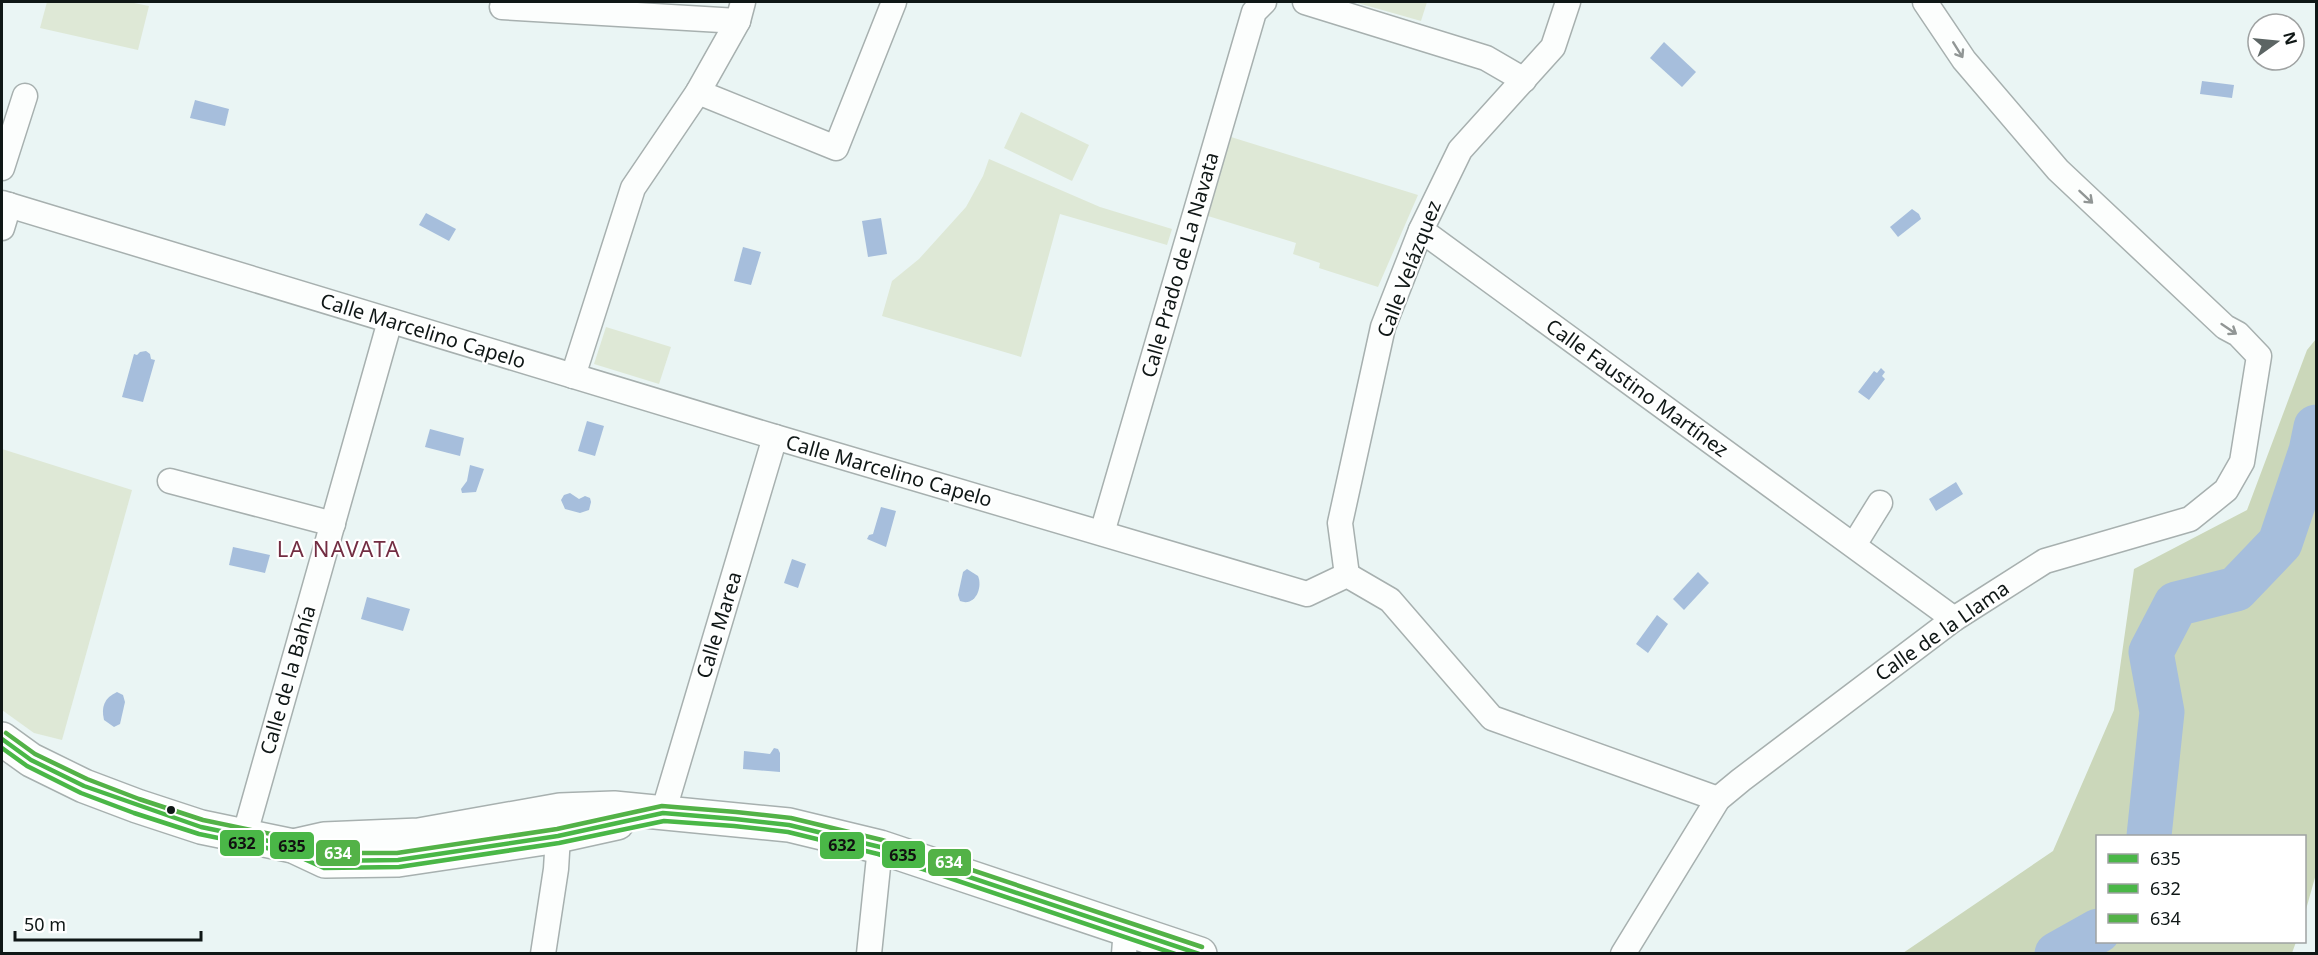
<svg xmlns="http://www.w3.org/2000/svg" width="2318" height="955" font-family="'Noto Sans',sans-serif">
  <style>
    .green { fill: #dee8d6 }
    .forest { fill: #cbd7ba }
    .water { fill: #a6bedc }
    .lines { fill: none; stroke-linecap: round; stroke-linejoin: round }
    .river { stroke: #a6bedc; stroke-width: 45 }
    .street-casing { stroke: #a7b0af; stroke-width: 27 }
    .secondary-casing { stroke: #a7b0af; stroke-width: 36 }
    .street { stroke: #fcfefd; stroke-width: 24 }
    .secondary { stroke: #fcfefd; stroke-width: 33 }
    .bus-1-casing { stroke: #fff; stroke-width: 9 }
    .bus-2-casing { stroke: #fff; stroke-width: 9 }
    .bus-3-casing { stroke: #fff; stroke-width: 9 }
    .bus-1 { stroke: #4ab747; stroke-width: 4.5 }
    .bus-2 { stroke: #4ab747; stroke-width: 4.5 }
    .bus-3 { stroke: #53b247; stroke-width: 4.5 }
    .oneway { stroke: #919695 }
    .bus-dot { fill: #0f1716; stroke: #fff; stroke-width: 2 }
    .labels { text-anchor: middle; stroke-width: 4.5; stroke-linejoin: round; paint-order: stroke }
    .street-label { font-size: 20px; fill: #0f1716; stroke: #fff }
    .quarter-label { font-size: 22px; letter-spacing: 1.5px; fill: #722d42; stroke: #fff }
    .line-badge { stroke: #fff; stroke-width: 2 }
    .badge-label { font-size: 16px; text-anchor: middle; font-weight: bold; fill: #fff }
    .pale-badge-label { font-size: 16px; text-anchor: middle; font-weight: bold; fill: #111 }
  </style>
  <rect width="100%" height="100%" fill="#eaf5f4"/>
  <g class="green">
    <path d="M47 2H129L149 6 138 50 40 28Z"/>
    <path d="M1354 2H1427L1421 21Z"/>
    <path d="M1021 112 1089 145 1072 181 1004 148Z"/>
    <path d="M1231 137 1418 195 1378 287 1319 268 1320 263 1293 254 1296 243 1208 216Z"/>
    <path d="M989 159 1100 207 1172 229 1167 245 1060 214 1021 357 882 316 892 281 919 259 966 207 983 176Z"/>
    <path d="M606 327 671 347 659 384 594 364Z"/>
    <path d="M2 449 132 490 62 740 34 733 2 710Z"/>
  </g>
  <path class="forest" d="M2316 339V874L2305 913 2304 836H2098V942H2296L2292 953H1903L2053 851 2114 710 2134 569 2247 510 2307 350Z"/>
  <g class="water">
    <path d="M1664 42 1696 72 1682 87 1650 58Z"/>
    <path d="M2202 81 2234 85 2232 98 2200 94Z"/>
    <path d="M195 100 229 109 225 126 190 118Z"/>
    <path d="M1912 209 1919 214 1921 219 1898 237 1890 227Z"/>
    <path d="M426 213 456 229 449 241 419 225Z"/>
    <path d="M881 218 887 254 868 257 862 221Z"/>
    <path d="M743 247 761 252 751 285 734 281Z"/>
    <path d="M146 351 150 354 151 359 155 360 143 402 122 397 134 354 137 355 140 352Z"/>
    <path d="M1881 368 1885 372 1882 376 1885 379 1869 400 1858 392 1874 371 1877 373Z"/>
    <path d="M587 421 604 426 595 456 578 451Z"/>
    <path d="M430 429 464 438 460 456 425 447Z"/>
    <path d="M470 465 484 469 476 492 462 493 461 489 467 481Z"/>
    <path d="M1956 482 1963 494 1936 511 1929 499Z"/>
    <path d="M570 493 579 499 585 496 590 498 591 502 589 510 580 513 565 509 561 500 564 495Z"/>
    <path d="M881 507 896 511 886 547 867 539 869 535 873 534Z"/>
    <path d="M233 547 270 555 265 573 229 565Z"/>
    <path d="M792 559 806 564 798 588 784 583Z"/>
    <path d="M967 569 978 576C983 588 975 607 960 601L958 595 963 572Z"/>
    <path d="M1698 572 1709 583 1684 610 1673 599Z"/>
    <path d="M367 597 410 609 403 631 361 619Z"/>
    <path d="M1657 615 1668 624 1648 653 1636 644Z"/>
    <path d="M117 692 123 695 125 702 120 724 114 727 104 720C101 707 104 698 117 692Z"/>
    <path d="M774 748 778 749 780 753V772L743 769 744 751 770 754Z"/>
  </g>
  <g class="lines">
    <g class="river">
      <path d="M2149 836 2162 712 2151 652 2176 604 2236 589 2280 543 2311 451 2316 427"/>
      <path d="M2057 954 2098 931"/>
    </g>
    <g class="street-casing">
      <g id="street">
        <path d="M1305 2 1486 58 1524 80"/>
        <path d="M502 7 738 21"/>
        <path d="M698 92 836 148 894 2"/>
        <path d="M2 168 25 96"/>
        <path d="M2 203 775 437 1307 594 1347 575 1390 600 1492 718 1718 799"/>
        <path d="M2 228 9 205"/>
        <path d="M1421 230 1954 619"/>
        <path d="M573 376 633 188 698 92 738 21 743 2"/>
        <path d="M170 481 333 524"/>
        <path d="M1102 533 1254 12 1264 2"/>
        <path d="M1854 545 1880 503"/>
        <path d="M1347 575 1340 523 1383 327 1421 230 1460 150 1553 47 1568 2"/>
        <path d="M663 813 775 437"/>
        <path d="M244 837 390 321"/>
        <path d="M543 954 556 869 558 836"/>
        <path d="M869 954 880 847"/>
        <path d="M1124 954 1126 929"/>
        <path d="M1623 954 1718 799 1741 780 1954 619 2045 561 2190 519 2226 490 2242 462 2259 356 2238 334 2225 327 2058 170 1964 60 1925 2"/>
      </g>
    </g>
    <g class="secondary-casing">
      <g id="secondary">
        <path d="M2 739 31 760 84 786 137 806 201 827 293 846 325 861 398 860 558 836 617 823"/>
        <path d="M293 846 324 839 419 835 560 810 614 808 789 825 880 847 1200 954"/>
      </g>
    </g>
    <use href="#street" class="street"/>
    <use href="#secondary" class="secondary"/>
    <g class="bus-1-casing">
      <path id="bus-1" d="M2 739 31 760 84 786 201 827 293 846 325 861 398 860 558 836 663 813 735 819 789 825 880 847 1199 954"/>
    </g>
    <g class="bus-2-casing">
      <path id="bus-2" d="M2 748 27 766 81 793 134 813 199 834 291 853 324 868 399 867 559 843 664 821 734 826 788 832 878 854 1175 954"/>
    </g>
    <g class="bus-3-casing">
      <path id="bus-3" d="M6 733 35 754 87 779 139 799 203 820 295 839 327 853H397L557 829 662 806 736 812 791 818 882 840 1202 947"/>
    </g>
    <use href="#bus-1" class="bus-1"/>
    <use href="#bus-2" class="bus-2"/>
    <use href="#bus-3" class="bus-3"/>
  </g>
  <defs><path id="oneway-shaft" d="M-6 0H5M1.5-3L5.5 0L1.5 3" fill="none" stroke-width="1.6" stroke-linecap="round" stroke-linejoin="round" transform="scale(1.5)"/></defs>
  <g class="oneway">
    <use href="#oneway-shaft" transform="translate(1958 50) rotate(58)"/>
    <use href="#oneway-shaft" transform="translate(2086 197) rotate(43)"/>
    <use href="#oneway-shaft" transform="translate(2229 329) rotate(34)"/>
  </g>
  <circle class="bus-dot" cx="171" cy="810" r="5"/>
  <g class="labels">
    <g class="street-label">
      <text transform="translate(1180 265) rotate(-74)" y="7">Calle Prado de La Navata</text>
      <text transform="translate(1409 269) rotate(-69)" y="7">Calle Velázquez</text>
      <text transform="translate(423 331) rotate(17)" y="7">Calle Marcelino Capelo</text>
      <text transform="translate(1637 388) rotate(36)" y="7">Calle Faustino Martínez</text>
      <text transform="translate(889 471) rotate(16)" y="7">Calle Marcelino Capelo</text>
      <text transform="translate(719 625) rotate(-73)" y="7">Calle Marea</text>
      <text transform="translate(1942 631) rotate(-35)" y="7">Calle de la Llama</text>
      <text transform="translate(288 680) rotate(-74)" y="7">Calle de la Bahía</text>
    </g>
    <g class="quarter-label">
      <text x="339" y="557">LA NAVATA</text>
    </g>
  </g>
  <g class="line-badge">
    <rect x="219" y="829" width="46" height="28" rx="6" fill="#4ab747"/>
    <rect x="819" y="831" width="46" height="29" rx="6" fill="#4ab747"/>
    <rect x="269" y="831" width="46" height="29" rx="6" fill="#4ab747"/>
    <rect x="315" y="839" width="46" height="28" rx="6" fill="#53b247"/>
    <rect x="881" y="840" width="45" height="29" rx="6" fill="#4ab747"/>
    <rect x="927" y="848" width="45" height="29" rx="6" fill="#53b247"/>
  </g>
  <g class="badge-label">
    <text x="338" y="859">634</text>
    <text x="949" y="868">634</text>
  </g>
  <g class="pale-badge-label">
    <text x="242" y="849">632</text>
    <text x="842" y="851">632</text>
    <text x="292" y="852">635</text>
    <text x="903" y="861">635</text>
  </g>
  <rect width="2318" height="955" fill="none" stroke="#0f1716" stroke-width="6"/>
  <rect x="2096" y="835" width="210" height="108" fill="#ffffff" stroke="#9fa2a2" stroke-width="1.5"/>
  <rect x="2108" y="854" width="30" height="9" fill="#4ab747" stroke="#9fa2a2" stroke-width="1.5"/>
  <text x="2150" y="865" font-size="18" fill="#0f1716">635</text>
  <rect x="2108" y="884" width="30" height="9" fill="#4ab747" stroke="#9fa2a2" stroke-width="1.5"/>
  <text x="2150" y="895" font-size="18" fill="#0f1716">632</text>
  <rect x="2108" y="914" width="30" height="9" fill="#53b247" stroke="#9fa2a2" stroke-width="1.5"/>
  <text x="2150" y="925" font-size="18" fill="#0f1716">634</text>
  <g transform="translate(2276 42) rotate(75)"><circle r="28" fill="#ffffff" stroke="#9fa2a2" stroke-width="1.5"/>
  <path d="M0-4.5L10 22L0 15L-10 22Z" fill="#5c6564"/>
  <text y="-9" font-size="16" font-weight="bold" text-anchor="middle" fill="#0f1716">N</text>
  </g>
  <path d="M15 931v9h186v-9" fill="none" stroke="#0f1716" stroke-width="3"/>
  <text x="24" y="931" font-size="18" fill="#0f1716" stroke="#ffffff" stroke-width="4.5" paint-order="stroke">50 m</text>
</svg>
